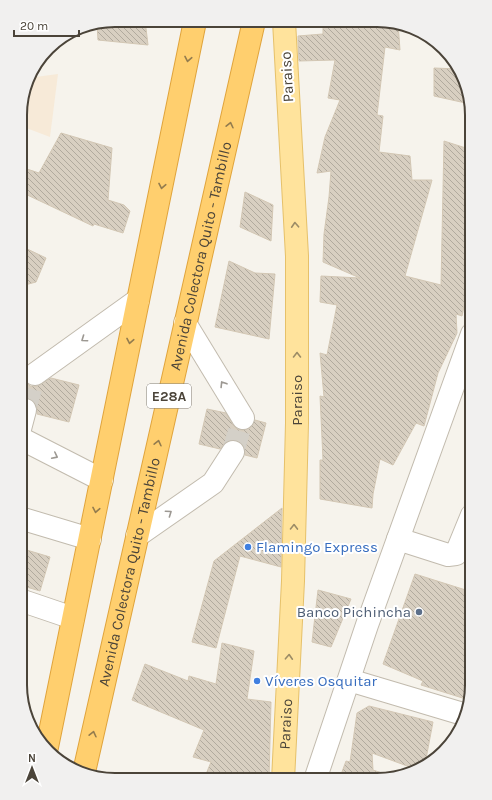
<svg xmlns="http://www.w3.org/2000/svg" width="492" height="800" font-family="Karla,sans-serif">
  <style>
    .commercial { fill: #f7ead8 }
    .building { fill: url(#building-back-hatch); stroke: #d3c7b4 }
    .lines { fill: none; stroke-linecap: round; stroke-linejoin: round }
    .minor-tunnel { stroke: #d4d0c8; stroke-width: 22; stroke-dasharray: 22 11; stroke-linecap: butt }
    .minor-casing { stroke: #c2bbae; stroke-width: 24 }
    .major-casing { stroke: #e6c16a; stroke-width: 24 }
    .highway-casing { stroke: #e0a43c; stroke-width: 24 }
    .minor { stroke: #fff; stroke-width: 22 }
    .major { stroke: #ffe39c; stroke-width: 22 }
    .highway { stroke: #ffcf6e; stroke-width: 22 }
    .oneway { stroke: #937c4e }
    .oneway2 { stroke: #9c8c66 }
    .oneway3 { stroke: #9c9892 }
    .shop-dot { fill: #3f7fe0; stroke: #fff; stroke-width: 1.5 }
    .service-dot { fill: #5c6f8a; stroke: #fff; stroke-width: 1.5 }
    .labels { text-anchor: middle; stroke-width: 4; stroke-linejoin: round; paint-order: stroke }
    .shield { fill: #fff; stroke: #817c74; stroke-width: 1 }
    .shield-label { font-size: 14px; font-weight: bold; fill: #4b4439 }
    .street-label { font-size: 15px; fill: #4b4439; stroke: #fff }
    .shop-label { font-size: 15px; fill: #366cbe; stroke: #fff; text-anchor: start }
    .service-label { font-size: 15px; fill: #4e5e75; stroke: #fff; text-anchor: end }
    .rim { fill: none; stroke: #4b4439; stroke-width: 2 }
  </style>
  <defs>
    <pattern id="building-back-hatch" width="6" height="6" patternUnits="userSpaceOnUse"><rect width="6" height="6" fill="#d8cfc1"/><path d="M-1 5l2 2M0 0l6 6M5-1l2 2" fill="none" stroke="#b1aa9e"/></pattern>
  </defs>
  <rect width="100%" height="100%" fill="#f6f3ec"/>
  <path class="commercial" d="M58 74 50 137 21 126V102L28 78Z"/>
  <g class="building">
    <path d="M115 20H145L148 45 98 40 97 24Z"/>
    <path d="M323 21 398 23 400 50 385 47 377 115 383 116 379 152 410 156 412 180H432L405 276 441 285 444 141 472 150V284L469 283 462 316 456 314 457 333 438 373 424 426 416 423 393 465 380 459 373 494 372 508 320 499V460H323L320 396 324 397 320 353 327 355 337 305 320 302 321 276 360 278 323 262 324 234 329 197 331 171 317 173 325 137 340 100 328 98 335 60 299 61 298 43V36L323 34Z"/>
    <path d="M434 68 458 69 465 79 470 104 434 96Z"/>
    <path d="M61 133 112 148 108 200 124 205 130 211 123 233 94 224 93 226 21 192V167L39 173Z"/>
    <path d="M245 192 273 205 271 241 240 227Z"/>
    <path d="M21 246 46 258 36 282 21 286Z"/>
    <path d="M229 261 255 273 275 274 269 339 215 327Z"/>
    <path d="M20 370 23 371 25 381 30 386H37L51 378 79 385 69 422 37 414V406L33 401 28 398 20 399Z"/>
    <path d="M207 409 226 413 233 425 237 429 243 430 250 428 255 420 266 423 257 458 245 455 244 446 240 442 234 440 227 441 220 449 199 444Z"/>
    <path d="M282 508 281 567 240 556 216 648 192 642 214 561Z"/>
    <path d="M20 548 50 557 40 591 20 585Z"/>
    <path d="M415 574 472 592V692L469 700 421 685 423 681 383 664Z"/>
    <path d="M318 590 351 599 331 647 312 642Z"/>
    <path d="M222 643 254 651 247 699 271 702 269 780 204 779 211 762 193 757 204 730 132 700 145 664 188 681 189 676 216 684Z"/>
    <path d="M369 706 433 722 425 764 418 770 372 753 373 770 394 777 378 780H339L346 761 350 762 357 713Z"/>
  </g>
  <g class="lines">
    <g class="minor-tunnel">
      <path d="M25 410 35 374"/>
      <path d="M233 452 243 418"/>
    </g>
    <g class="minor-casing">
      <g id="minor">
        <path d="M185 323 243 418"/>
        <path d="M35 374 138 300"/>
        <path d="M20 429 25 410"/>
        <path d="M20 438 102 480"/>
        <path d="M20 518 90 539"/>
        <path d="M137 536 213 483 233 452"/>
        <path d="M398 539 448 555 456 554 472 515"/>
        <path d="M20 600 73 618"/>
        <path d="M349 680 463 714"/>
        <path d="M315 780 367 625 472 334"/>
      </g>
    </g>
    <g class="major-casing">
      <g id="major">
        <path id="s1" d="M283 780 293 581 297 423V256L284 21"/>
      </g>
    </g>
    <g class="highway-casing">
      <g id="highway">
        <path d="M47 747 195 21"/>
        <path id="s2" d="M84 772 254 21"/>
      </g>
    </g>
    <use href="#minor" class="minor"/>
    <use href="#major" class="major"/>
    <use href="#highway" class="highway"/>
  </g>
  <defs><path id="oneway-chevron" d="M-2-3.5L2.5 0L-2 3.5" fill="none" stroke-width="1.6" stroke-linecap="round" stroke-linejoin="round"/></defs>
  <g class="oneway">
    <use href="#oneway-chevron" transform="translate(188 59) rotate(101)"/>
    <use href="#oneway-chevron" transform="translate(230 125) rotate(-77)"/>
    <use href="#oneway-chevron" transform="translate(162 186) rotate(101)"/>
    <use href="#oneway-chevron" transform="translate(130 341) rotate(101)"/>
    <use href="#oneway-chevron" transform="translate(158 443) rotate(-77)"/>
    <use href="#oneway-chevron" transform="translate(96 510) rotate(101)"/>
    <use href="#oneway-chevron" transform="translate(93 734) rotate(-77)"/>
  </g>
  <g class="oneway2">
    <use href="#oneway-chevron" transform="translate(295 225) rotate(-93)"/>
    <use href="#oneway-chevron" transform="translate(297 355) rotate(-90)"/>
    <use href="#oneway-chevron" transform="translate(294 527) rotate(-89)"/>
    <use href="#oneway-chevron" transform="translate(289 657) rotate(-87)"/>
  </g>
  <g class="oneway3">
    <use href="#oneway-chevron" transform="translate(84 339) rotate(145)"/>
    <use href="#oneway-chevron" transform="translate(223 384) rotate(-122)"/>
    <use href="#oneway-chevron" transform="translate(55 456) rotate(27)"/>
    <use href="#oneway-chevron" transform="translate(169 513) rotate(-35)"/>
  </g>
  <g class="shop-dot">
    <circle cx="248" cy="547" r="4"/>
    <circle cx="257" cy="681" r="4"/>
  </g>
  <circle class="service-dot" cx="419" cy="612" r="4"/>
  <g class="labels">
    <rect class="shield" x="147" y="384" width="44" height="24" rx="3"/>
    <g class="shield-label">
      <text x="169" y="401">E28A</text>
    </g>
    <g class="street-label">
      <text transform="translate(287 77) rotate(-93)" y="5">Paraiso</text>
      <text dy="5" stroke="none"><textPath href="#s2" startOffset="529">Avenida Colectora Quito - Tambillo</textPath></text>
      <text dy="5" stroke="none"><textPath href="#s1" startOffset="380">Paraiso</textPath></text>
      <text dy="5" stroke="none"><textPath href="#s2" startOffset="205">Avenida Colectora Quito - Tambillo</textPath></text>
      <text dy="5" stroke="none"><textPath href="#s1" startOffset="56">Paraiso</textPath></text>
    </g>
    <g class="shop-label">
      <text x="256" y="552">Flamingo Express</text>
      <text x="265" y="686">Víveres Osquitar</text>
    </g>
    <g class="service-label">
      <text x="411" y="617">Banco Pichincha</text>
    </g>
  </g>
  <path d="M0 0H492V800H0ZM115 27H377A88 88 0 0 1 465 115V685A88 88 0 0 1 377 773H115A88 88 0 0 1 27 685V115A88 88 0 0 1 115 27Z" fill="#f1f0ef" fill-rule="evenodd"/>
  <path class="rim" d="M115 27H377A88 88 0 0 1 465 115V685A88 88 0 0 1 377 773H115A88 88 0 0 1 27 685V115A88 88 0 0 1 115 27Z"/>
  <g transform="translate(32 768)" stroke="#ffffff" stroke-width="3" paint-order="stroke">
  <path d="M0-3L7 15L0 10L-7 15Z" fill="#4b4439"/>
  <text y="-6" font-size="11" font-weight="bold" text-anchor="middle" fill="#4b4439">N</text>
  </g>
  <path d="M14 30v6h65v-6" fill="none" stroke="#4b4439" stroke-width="2"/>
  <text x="20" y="30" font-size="12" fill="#4b4439" stroke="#ffffff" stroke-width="3" paint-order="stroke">20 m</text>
</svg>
